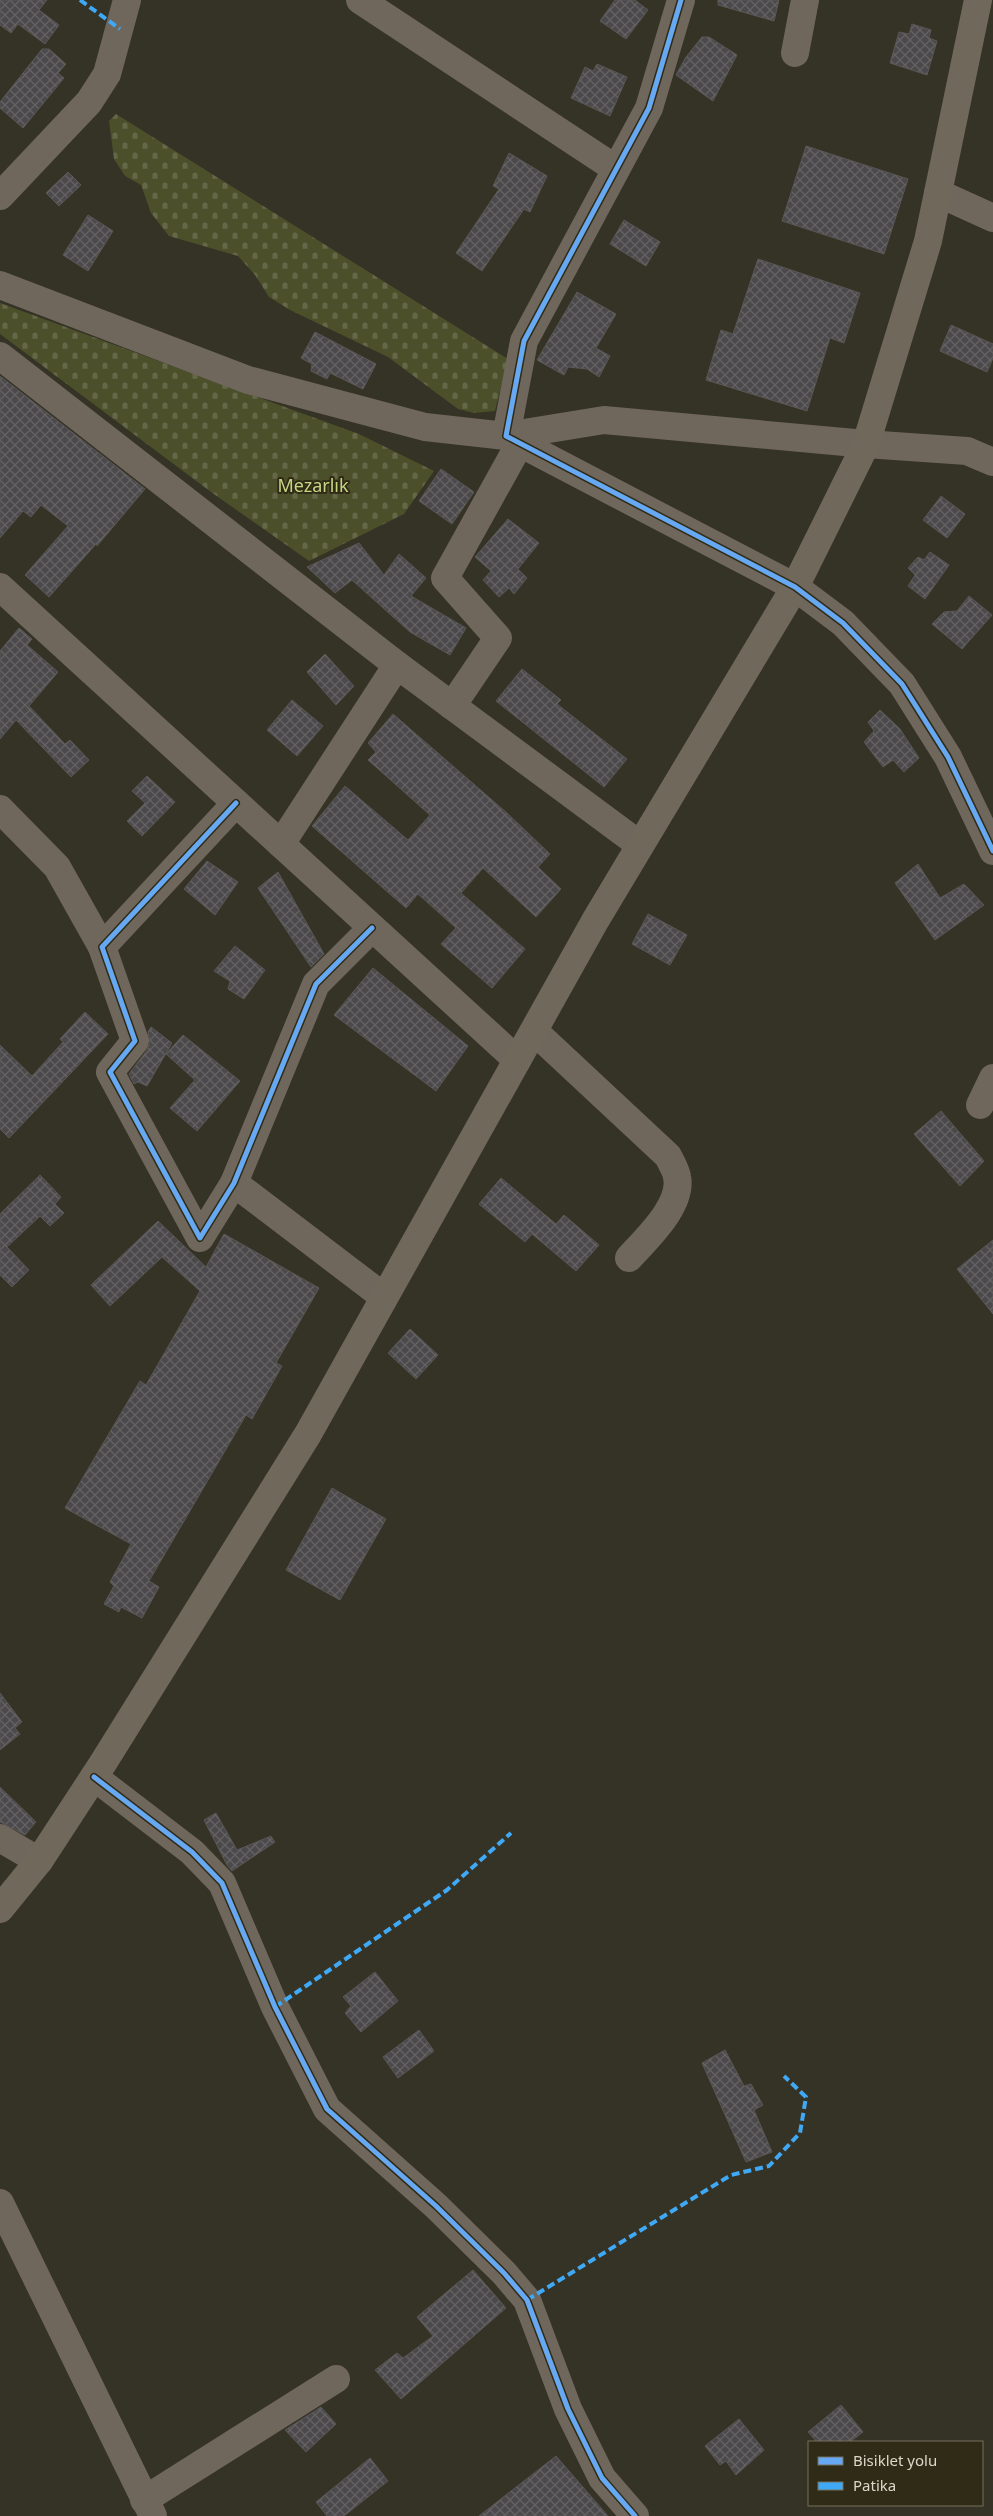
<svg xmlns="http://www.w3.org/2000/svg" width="993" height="2516" font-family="'Noto Sans',sans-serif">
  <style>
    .cemetery { fill: url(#cemetery-stones) }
    .building { fill: url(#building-cross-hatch); stroke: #595755 }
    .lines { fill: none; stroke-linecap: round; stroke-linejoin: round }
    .minor { stroke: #70675c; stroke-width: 28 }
    .major { stroke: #70685a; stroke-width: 28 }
    .quiet { stroke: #3fa9f5; stroke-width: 4; stroke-dasharray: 8 4; stroke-linecap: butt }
    .cycleway-casing { stroke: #302b16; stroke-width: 8 }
    .cycleway { stroke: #66a8f1; stroke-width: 5 }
    .labels { text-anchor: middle; stroke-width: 4; stroke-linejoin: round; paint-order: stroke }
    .park-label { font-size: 18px; fill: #c7d583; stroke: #302b16 }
  </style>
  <defs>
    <pattern id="cemetery-stones" width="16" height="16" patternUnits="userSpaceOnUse" patternTransform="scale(1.25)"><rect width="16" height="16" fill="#4b502a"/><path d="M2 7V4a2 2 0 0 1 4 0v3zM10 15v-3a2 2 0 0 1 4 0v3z" fill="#646848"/></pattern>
    <pattern id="building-cross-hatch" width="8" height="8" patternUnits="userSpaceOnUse" patternTransform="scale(1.25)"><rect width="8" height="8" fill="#4c494c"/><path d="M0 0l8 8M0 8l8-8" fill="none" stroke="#656264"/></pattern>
  </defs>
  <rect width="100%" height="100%" fill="#353226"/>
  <g class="cemetery">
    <path d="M116 114 508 359 495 411 474 413 458 409 388 357 290 310 269 297 255 275 238 256 169 236 151 213 141 185 125 176 114 159 109 121Z"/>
    <path d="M0 303 359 434 434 471 404 514 309 561 211 492 0 334Z"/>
  </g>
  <g class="building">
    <path d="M0 0H47L39 10 59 25 45 44 18 24 11 33 0 25Z"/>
    <path d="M615 0H635L648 10 626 39 600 21Z"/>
    <path d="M718 0H779L774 21 718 5Z"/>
    <path d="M912 24 931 30 929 38 937 41 927 75 890 63 899 32 909 34Z"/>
    <path d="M702 37H709L737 55 713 101 676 75 686 57Z"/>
    <path d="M42 49H49L66 64 58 73 64 78 23 128 0 108V102Z"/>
    <path d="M597 64 627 77 610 116 571 98 585 67 593 71Z"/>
    <path d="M806 146 908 179 884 254 782 221Z"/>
    <path d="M509 153 547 176 530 212 524 209 482 271 456 253 499 189 493 186Z"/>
    <path d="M68 172 81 185 59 206 46 193Z"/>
    <path d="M88 215 113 231 88 271 63 255Z"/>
    <path d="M624 220 660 242 646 266 610 244Z"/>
    <path d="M758 259 860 293 844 343 830 338 807 411 706 380 721 330 733 334Z"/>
    <path d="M577 292 616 314 596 348 610 356 599 377 587 369 568 367 564 375 537 360Z"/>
    <path d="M951 325 993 344V358L987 372 940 351Z"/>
    <path d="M315 332 376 364 363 389 330 373 327 379 311 371 312 364 301 358Z"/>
    <path d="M0 376 145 489 97 546 96 544 49 597 25 575 68 526 41 505 31 517 23 511 0 538Z"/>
    <path d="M441 469 474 492 452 524 419 501Z"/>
    <path d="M941 496 965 514 947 538 923 520Z"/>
    <path d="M508 519 539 543 518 569 527 578 514 594 509 588 499 597 483 580 491 571 475 557Z"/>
    <path d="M359 543 384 575 399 554 426 578 411 596 466 628 450 655 410 632 352 580 335 593 307 567Z"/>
    <path d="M930 552 949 565 925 599 908 586 915 575 908 568 918 557 924 560Z"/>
    <path d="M969 596 992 615 962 649 932 624 944 612 957 611Z"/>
    <path d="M19 628 32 639 27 645 58 672 29 706 65 744 70 740 89 760 71 777 16 720 0 739V651Z"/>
    <path d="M325 654 354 686 336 705 307 672Z"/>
    <path d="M522 669 561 700 557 704 627 759 604 787 496 701Z"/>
    <path d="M292 700 323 726 297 756 267 730Z"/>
    <path d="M880 710 900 729 919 758 904 772 893 760 883 767 864 742 874 731 868 722Z"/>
    <path d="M393 714 507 813 550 854 538 867 561 889 536 917 483 868 461 893 525 949 492 988 441 944 456 928 418 894 406 908 312 826 345 786 408 840 430 815 368 760 376 752 368 743Z"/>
    <path d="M147 776 175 802 142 836 127 821 145 803 132 791Z"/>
    <path d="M207 861 238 882 215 915 184 889Z"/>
    <path d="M918 864 940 898 964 884 984 905 935 940 895 883Z"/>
    <path d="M278 872 324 954 311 967 258 888Z"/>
    <path d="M648 914 687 935 670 965 632 944Z"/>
    <path d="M235 946 265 970 244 999 228 989 230 981 214 971Z"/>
    <path d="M373 968 468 1046 436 1091 334 1015Z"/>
    <path d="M85 1012 108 1034 9 1138 0 1129V1045L32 1076 63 1042 60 1039Z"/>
    <path d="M151 1027 172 1043 147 1086 138 1082 134 1084 129 1074 147 1050 150 1043 148 1032Z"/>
    <path d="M183 1035 240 1081 197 1131 170 1108 195 1080 166 1054Z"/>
    <path d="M941 1111 984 1161 960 1186 914 1134Z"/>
    <path d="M40 1175 61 1197 55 1204 64 1213 50 1226 40 1216 7 1247 29 1270 12 1287 0 1275V1214Z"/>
    <path d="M501 1178 556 1224 564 1215 599 1245 576 1271 532 1234 525 1242 479 1204Z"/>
    <path d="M158 1221 206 1267 224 1234 319 1288 276 1363 282 1366 252 1419 246 1415 149 1581 159 1587 142 1618 121 1607 119 1612 104 1604 114 1586 110 1582 131 1544 65 1508 140 1381 146 1385 200 1291 162 1257 110 1306 91 1285Z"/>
    <path d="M993 1240V1314L957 1269Z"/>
    <path d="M410 1329 438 1355 416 1379 388 1353Z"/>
    <path d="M332 1488 386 1519 340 1600 286 1570Z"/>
    <path d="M0 1693 22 1722 15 1728 20 1734 0 1750Z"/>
    <path d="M0 1787 36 1822 25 1835 0 1822Z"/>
    <path d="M216 1813 237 1850 271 1836 275 1842 232 1871 227 1865 204 1820Z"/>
    <path d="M375 1972 398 2001 361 2032 345 2013 351 2006 343 1997Z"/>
    <path d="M419 2030 434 2051 398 2078 383 2057Z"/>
    <path d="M725 2050 744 2086 751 2084 763 2105 754 2110 772 2152 746 2162 702 2063Z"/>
    <path d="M473 2270 506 2308 401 2399 375 2370 397 2353 403 2358 433 2336 417 2317Z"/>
    <path d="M841 2405 863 2432 850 2442H817L808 2432Z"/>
    <path d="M321 2407 336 2424 306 2452 285 2430Z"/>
    <path d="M739 2419 764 2450 736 2475 726 2461 720 2465 705 2446Z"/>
    <path d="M556 2456 608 2516H479Z"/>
    <path d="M370 2458 388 2481 344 2516H327L316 2502Z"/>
  </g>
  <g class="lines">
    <g class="minor">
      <path d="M360 0 616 169"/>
      <path d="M681 0 649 108 524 341 506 436 795 587 843 623 902 684 948 757 993 851"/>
      <path d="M795 53 805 0"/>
      <path d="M938 193 993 218"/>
      <path d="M0 196 89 102 107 74 127 0"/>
      <path d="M0 285 248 380 425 427 506 436 604 420 866 444 967 451 993 462"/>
      <path d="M0 356 397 665 640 845"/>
      <path d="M0 587 517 1060"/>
      <path d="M452 706 498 638 445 578 520 443"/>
      <path d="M236 803 102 947 135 1041 110 1072 200 1238 234 1183 316 984 372 928"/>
      <path d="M0 809 57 867 102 947"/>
      <path d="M281 844 397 665"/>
      <path d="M534 1031 668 1156C671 1162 676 1170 677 1177 683 1205 646 1239 629 1258"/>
      <path d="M980 1105 993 1078"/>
      <path d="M234 1183 384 1297"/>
      <path d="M94 1777 192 1852 222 1883 275 2007 327 2109 436 2206 504 2273 527 2300 568 2409 602 2478 635 2516"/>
      <path d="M0 1838 39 1861"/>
      <path d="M0 2203 153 2516"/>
      <path d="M144 2500 336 2379"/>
    </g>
    <path class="major" d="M0 1909 39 1861 103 1763 308 1434 595 921 795 587 866 444 928 241 978 0"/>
    <g class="quiet">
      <path d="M80 0 120 29"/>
      <path d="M275 2007 447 1890 511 1833"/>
      <path d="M527 2300 731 2175 769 2166 800 2133 806 2097 784 2076"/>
    </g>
    <g class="cycleway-casing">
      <g id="cycleway">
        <path d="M681 0 649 108 524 341 506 436 795 587 843 623 902 684 948 757 993 851"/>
        <path d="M236 803 102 947 135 1041 110 1072 200 1238 234 1183 316 984 372 928"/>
        <path d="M94 1777 192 1852 222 1883 275 2007 327 2109 436 2206 504 2273 527 2300 568 2409 602 2478 635 2516"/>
      </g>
    </g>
    <use href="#cycleway" class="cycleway"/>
  </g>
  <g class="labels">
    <g class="park-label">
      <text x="313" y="492">Mezarlık</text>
    </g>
  </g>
  <rect x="808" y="2441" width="175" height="65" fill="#302b16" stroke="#74705e"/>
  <rect x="818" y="2457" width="25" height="8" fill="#66a8f1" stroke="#74705e"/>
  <text x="853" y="2466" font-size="15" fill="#dbd8cb">Bisiklet yolu</text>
  <rect x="818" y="2482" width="25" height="8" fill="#3fa9f5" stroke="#74705e"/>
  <text x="853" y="2491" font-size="15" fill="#dbd8cb">Patika</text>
</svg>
